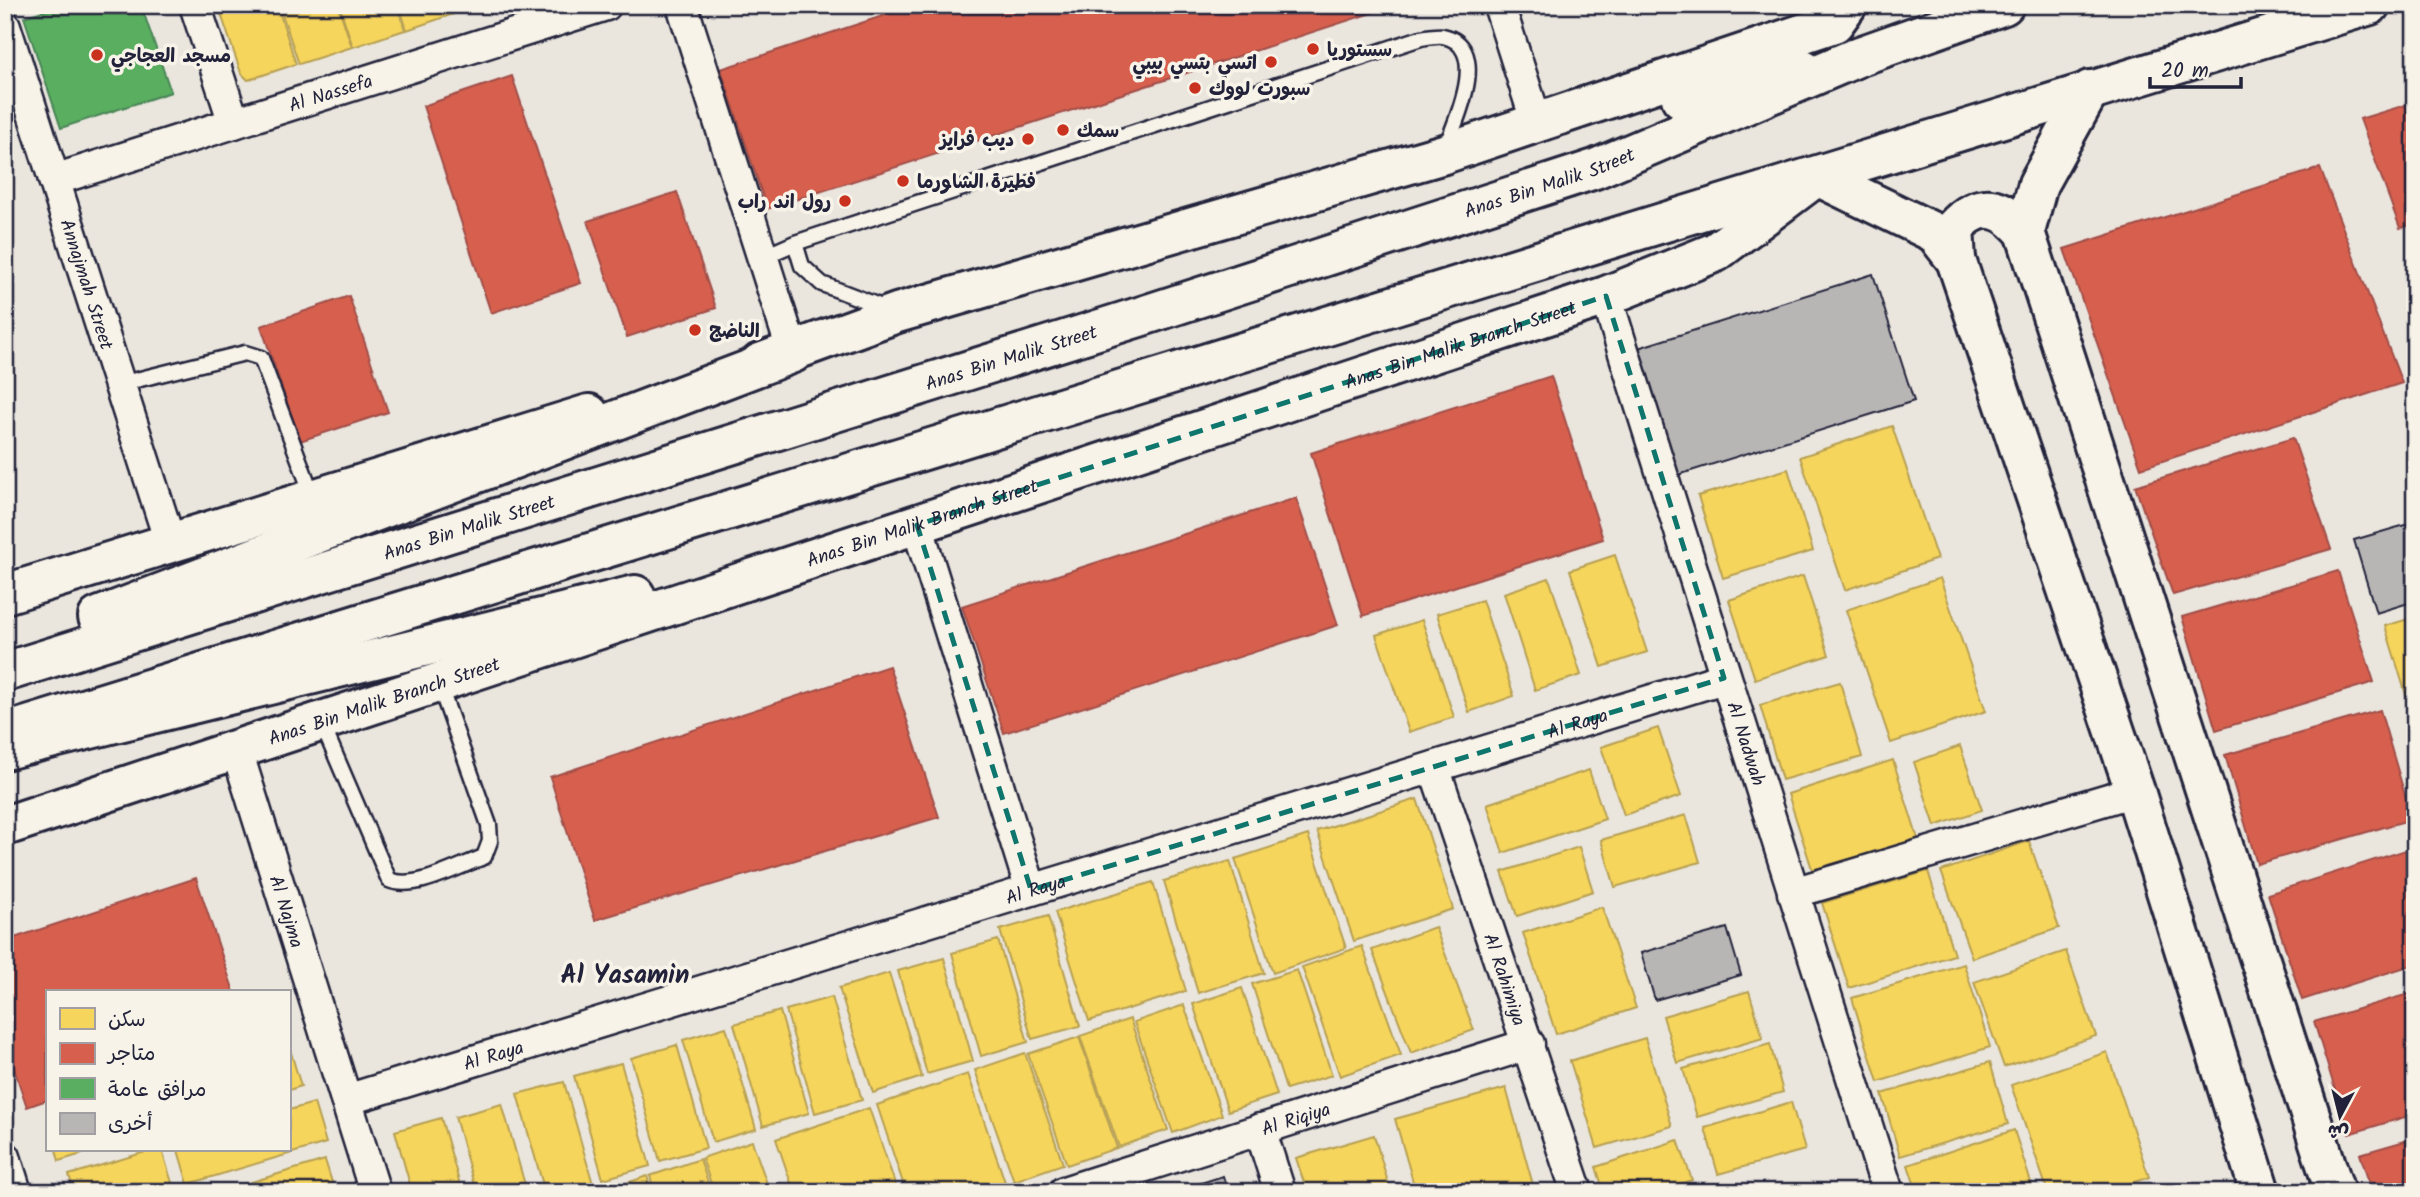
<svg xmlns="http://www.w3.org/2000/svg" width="2420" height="1197" font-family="Kalam,'Playpen Sans Arabic',sans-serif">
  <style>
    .homes { fill: #f6d55c; stroke: #b69f52; stroke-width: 2 }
    .shops { fill: #d6604d; stroke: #a04d48; stroke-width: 2 }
    .public { fill: #5aae61; stroke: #498456; stroke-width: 2 }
    .building { fill: #b8b6b5; stroke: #22223b; stroke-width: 2 }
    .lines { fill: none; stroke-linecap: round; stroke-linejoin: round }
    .lane-casing { stroke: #22223b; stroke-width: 19 }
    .street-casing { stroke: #22223b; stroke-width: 35 }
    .secondary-casing { stroke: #22223b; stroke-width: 44 }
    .primary-casing { stroke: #22223b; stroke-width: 44 }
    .lane { stroke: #f7f3e8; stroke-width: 14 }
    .street { stroke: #f7f3e8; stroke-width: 30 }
    .secondary { stroke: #f7f3e8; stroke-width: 38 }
    .primary { stroke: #f7f3e8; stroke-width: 38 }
    .marked { fill: none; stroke: #0f766e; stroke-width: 5; stroke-dasharray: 14 9; stroke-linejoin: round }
    .poi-dot { fill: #c8321e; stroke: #f7f3e8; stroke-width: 2.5 }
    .labels { text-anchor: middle; stroke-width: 7; stroke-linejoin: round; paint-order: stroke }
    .poi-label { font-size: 19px; font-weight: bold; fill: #22223b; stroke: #f7f3e8; text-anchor: start }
    .street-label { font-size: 19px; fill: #22223b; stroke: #f7f3e8 }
    .district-label { font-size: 26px; font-weight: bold; fill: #22223b; stroke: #f7f3e8 }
  </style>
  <rect width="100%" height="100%" fill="#eae6de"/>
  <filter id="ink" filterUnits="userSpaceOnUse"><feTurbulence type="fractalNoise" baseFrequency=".0143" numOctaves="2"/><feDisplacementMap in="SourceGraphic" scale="14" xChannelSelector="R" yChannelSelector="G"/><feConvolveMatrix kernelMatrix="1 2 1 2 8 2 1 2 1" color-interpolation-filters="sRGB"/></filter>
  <g filter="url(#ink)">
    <g class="homes">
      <path d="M218 5H277L296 64 248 80 241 73Z"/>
      <path d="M279 5H338L352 47 299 64Z"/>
      <path d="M339 5H397L405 30 353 47Z"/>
      <path d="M399 5H457L459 12 407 30Z"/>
      <path d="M1892 426 1937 559 1845 590 1800 457Z"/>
      <path d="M1788 469 1813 551 1723 578 1698 496Z"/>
      <path d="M1615 555 1647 652 1602 667 1570 570Z"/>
      <path d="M1803 576 1829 655 1755 679 1729 600Z"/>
      <path d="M1549 578 1581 675 1535 690 1504 593Z"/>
      <path d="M1940 578 1986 711 1891 743 1846 610Z"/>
      <path d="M1482 600 1514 696 1469 712 1437 614Z"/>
      <path d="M2415 617V695L2407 698 2385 626Z"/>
      <path d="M1422 620 1454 717 1409 732 1376 635Z"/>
      <path d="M1840 682 1862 757 1782 780 1760 705Z"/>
      <path d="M1658 728 1681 796 1624 815 1601 747Z"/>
      <path d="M1960 746 1982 810 1935 826 1914 762Z"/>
      <path d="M1893 760 1918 839 1813 872 1788 794Z"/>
      <path d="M1589 770 1605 819 1503 853 1487 804Z"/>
      <path d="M1417 799 1453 909 1354 941 1317 831Z"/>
      <path d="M1686 815 1700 862 1615 887 1601 840Z"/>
      <path d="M1308 835 1346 948 1273 973 1235 859Z"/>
      <path d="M2029 841 2059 928 1972 958 1941 871Z"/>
      <path d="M1579 847 1593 891 1517 916 1502 872Z"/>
      <path d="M1230 861 1264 973 1198 993 1164 881Z"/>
      <path d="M1928 871 1954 955 1849 988 1822 903Z"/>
      <path d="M1153 882 1186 991 1089 1021 1055 912Z"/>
      <path d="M1602 907 1636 1008 1556 1034 1523 933Z"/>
      <path d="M1048 916 1080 1026 1032 1039 1000 930Z"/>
      <path d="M1435 927 1474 1030 1411 1053 1372 950Z"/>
      <path d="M998 940 1028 1042 981 1056 952 953Z"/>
      <path d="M1362 946 1401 1055 1340 1076 1302 967Z"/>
      <path d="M2066 951 2096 1036 2004 1067 1974 982Z"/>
      <path d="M944 958 973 1061 927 1074 898 971Z"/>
      <path d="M1964 964 1990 1047 1878 1082 1852 998Z"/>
      <path d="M1297 970 1332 1075 1286 1089 1252 984Z"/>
      <path d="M889 973 922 1077 873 1093 839 988Z"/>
      <path d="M1242 988 1277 1095 1228 1111 1193 1004Z"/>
      <path d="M1749 991 1763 1038 1677 1063 1663 1016Z"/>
      <path d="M832 997 862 1100 815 1113 786 1010Z"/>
      <path d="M1184 1005 1222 1115 1173 1133 1134 1022Z"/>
      <path d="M780 1011 809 1113 763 1126 734 1024Z"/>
      <path d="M1130 1019 1168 1130 1119 1147 1080 1036Z"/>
      <path d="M726 1027 756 1129 713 1142 683 1040Z"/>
      <path d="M1079 1037 1117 1148 1067 1165 1028 1054Z"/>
      <path d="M1645 1038 1672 1126 1597 1148 1570 1061Z"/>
      <path d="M1770 1044 1783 1092 1697 1117 1683 1069Z"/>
      <path d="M677 1045 706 1148 660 1161 631 1058Z"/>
      <path d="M289 1046 301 1086 289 1090Z"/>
      <path d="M2107 1052 2149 1177 2105 1192H2048L2011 1085Z"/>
      <path d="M1025 1053 1063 1164 1014 1181 975 1070Z"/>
      <path d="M1990 1062 2008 1124 1900 1156 1882 1094Z"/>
      <path d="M621 1063 650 1166 603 1179 574 1076Z"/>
      <path d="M968 1074 1005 1182 976 1192H906L877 1105Z"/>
      <path d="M564 1082 593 1184 565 1192H545L517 1094Z"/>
      <path d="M1506 1088 1535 1192H1416L1395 1119Z"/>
      <path d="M1791 1102 1805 1150 1718 1174 1705 1128Z"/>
      <path d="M314 1103 326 1143 188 1184 178 1150H289V1110Z"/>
      <path d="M502 1104 527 1192H476L455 1117Z"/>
      <path d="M869 1108 898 1192H794L776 1139Z"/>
      <path d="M441 1118 462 1192H412L395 1131Z"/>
      <path d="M2014 1130 2034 1192H1917L1908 1165Z"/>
      <path d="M1374 1135 1390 1189 1307 1192 1296 1158Z"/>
      <path d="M1678 1140 1692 1180 1655 1192H1604L1596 1167Z"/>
      <path d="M752 1141 770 1192H714L702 1158Z"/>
      <path d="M56 1150H95L59 1161Z"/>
      <path d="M152 1150H162L173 1186 155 1192H74L69 1175Z"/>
      <path d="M700 1159 711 1192H655L650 1176Z"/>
      <path d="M325 1160 335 1192H218Z"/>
      <path d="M647 1176 652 1192H601Z"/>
    </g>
    <g class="shops">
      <path d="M916 5H1396L767 209 721 69Z"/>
      <path d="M512 76 581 283 491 313 423 106Z"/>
      <path d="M2415 102V224L2400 228 2360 119Z"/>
      <path d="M2320 168 2402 383 2141 468 2064 249Z"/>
      <path d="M677 192 716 308 627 337 588 221Z"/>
      <path d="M349 296 388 412 300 441 261 326Z"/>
      <path d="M1551 376 1603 539 1363 616 1311 453Z"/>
      <path d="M2293 438 2331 549 2173 595 2135 486Z"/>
      <path d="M1296 498 1338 625 1004 733 962 606Z"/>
      <path d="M2338 571 2374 682 2216 730 2182 617Z"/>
      <path d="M889 666 939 817 595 920 550 777Z"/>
      <path d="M2380 710 2412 819 2257 864 2225 755Z"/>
      <path d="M2415 847V964L2302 1000 2268 894Z"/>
      <path d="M196 878 234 992H47V1100L27 1107 5 1042V941Z"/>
      <path d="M2415 992V1114L2349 1134 2314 1022Z"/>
      <path d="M2415 1138V1192H2372L2360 1154Z"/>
    </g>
    <path class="public" d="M61 5H141L171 92 61 128 24 17Z"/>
    <g class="building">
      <path d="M1873 274 1914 401 1675 476 1635 349Z"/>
      <path d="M2415 522V601L2376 613 2354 540Z"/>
      <path d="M2415 710V733L2408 712Z"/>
      <path d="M1727 928 1741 975 1655 1000 1641 953Z"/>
      <path d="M1223 1176 1228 1192H1173Z"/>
    </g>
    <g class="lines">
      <g class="lane-casing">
        <g id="lane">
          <path d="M795 243 802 266 822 284 887 309"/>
          <path d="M763 257 795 243 1421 38C1427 37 1436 35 1443 36 1492 46 1455 123 1445 149"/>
          <path d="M120 384 245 353 261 358 313 497"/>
          <path d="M322 724 389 880C415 891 458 866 484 857L490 841 489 825 439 684"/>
        </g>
      </g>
      <g class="street-casing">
        <g id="street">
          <path d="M195 5 234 123"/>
          <path d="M682 5 793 353"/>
          <path d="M1499 5 1537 124"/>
          <path id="s1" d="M5 26 170 542"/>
          <path id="s2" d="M54 180 606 5"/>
          <path id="s3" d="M1606 296 1888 1192"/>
          <path d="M917 525 1031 890"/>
          <path id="s4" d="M237 751 375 1192"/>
          <path id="s5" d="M1434 767 1577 1192"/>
          <path d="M1793 893 2135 791"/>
          <path id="s6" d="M346 1100 1724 678"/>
          <path d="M1260 1129 1280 1192"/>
          <path d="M5 1157 16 1192"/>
          <path id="s7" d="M1064 1192 1529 1044"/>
        </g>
      </g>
      <g class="secondary-casing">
        <g id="secondary">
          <path d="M2090 90 2038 184 2025 232 2335 1192"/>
          <path d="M1681 98 1803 69"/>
          <path d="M1956 260 1954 228C1980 199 2002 205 2025 232"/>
          <path d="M760 363 897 313 1444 154 1834 23 1847 5"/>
          <path d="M5 594 589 414"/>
          <path d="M5 750 635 595"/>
          <path id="s8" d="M5 826 1606 296 1716 252 1817 176 1935 233 1956 260 2135 791 2260 1192"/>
        </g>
      </g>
      <g class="primary-casing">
        <g id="primary">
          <path d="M98 617 793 353"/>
          <path id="s9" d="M5 672 1142 316 1595 169 1860 56 2004 5"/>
          <path d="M5 733 2370 5"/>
        </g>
      </g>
      <use href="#lane" class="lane"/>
      <use href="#street" class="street"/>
      <use href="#secondary" class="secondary"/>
      <use href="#primary" class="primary"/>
    </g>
  </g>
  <path class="marked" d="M1606 296 1724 678 1031 890 917 525Z"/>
  <g class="poi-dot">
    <circle cx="1313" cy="49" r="7"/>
    <circle cx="97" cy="55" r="7"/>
    <circle cx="1271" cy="62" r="7"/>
    <circle cx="1195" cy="88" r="7"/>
    <circle cx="1063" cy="130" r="7"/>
    <circle cx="1028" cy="139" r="7"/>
    <circle cx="903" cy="181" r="7"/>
    <circle cx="845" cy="201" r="7"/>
    <circle cx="695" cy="330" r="7"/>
  </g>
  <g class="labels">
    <g class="poi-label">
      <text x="1327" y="56">سستوريا</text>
      <text x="111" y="62">مسجد العجاجي</text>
      <text x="1257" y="69" text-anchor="end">اتسي بتسي بيبي</text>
      <text x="1209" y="95">سبورت لووك</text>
      <text x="1077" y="137">سمك</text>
      <text x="1014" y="146" text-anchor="end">ديب فرايز</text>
      <text x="917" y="188">فطيرة الشاورما</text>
      <text x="831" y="208" text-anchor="end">رول اند راب</text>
      <text x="709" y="337">الناضج</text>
    </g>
    <g class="street-label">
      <text dy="7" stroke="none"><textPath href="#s2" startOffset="290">Al Nassefa</textPath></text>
      <text dy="7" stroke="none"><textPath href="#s9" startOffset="1620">Anas Bin Malik Street</textPath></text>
      <text dy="7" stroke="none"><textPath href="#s1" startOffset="271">Annajmah Street</textPath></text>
      <text dy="7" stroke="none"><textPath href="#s8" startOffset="1533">Anas Bin Malik Branch Street</textPath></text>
      <text dy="7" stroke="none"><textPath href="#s9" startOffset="1054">Anas Bin Malik Street</textPath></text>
      <text dy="7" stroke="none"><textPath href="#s8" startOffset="966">Anas Bin Malik Branch Street</textPath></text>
      <text dy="7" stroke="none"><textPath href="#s9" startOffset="486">Anas Bin Malik Street</textPath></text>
      <text dy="7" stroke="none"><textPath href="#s8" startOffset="399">Anas Bin Malik Branch Street</textPath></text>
      <text dy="7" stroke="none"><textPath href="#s6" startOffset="1288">Al Raya</textPath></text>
      <text dy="7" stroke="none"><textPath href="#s3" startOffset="469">Al Nadwah</textPath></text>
      <text dy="7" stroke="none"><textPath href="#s6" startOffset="721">Al Raya</textPath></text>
      <text dy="7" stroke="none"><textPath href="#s4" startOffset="168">Al Najma</textPath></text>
      <text dy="7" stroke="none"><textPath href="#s5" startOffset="224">Al Rahimiya</textPath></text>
      <text dy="7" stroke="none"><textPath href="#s6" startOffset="154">Al Raya</textPath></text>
      <text dy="7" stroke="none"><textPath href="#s7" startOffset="243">Al Riqiya</textPath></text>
    </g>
    <g class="district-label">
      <text x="625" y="983">Al Yasamin</text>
    </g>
  </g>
  <rect width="2420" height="1197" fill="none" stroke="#f7f3e8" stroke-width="28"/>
  <rect x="14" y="14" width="2392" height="1169" fill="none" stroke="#22223b" stroke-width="2.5" filter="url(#ink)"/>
  <rect x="46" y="990" width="245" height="161" fill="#f7f3e8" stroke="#a29fa3" stroke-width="2"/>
  <rect x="60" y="1008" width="35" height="21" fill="#f6d55c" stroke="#a29fa3" stroke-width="2"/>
  <text x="108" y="1026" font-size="21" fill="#22223b">سكن</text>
  <rect x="60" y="1043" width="35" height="21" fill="#d6604d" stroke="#a29fa3" stroke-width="2"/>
  <text x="108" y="1060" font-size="21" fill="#22223b">متاجر</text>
  <rect x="60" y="1078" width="35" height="21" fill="#5aae61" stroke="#a29fa3" stroke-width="2"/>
  <text x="108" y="1096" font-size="21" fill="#22223b">مرافق عامة</text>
  <rect x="60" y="1113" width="35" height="21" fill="#b8b6b5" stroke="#a29fa3" stroke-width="2"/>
  <text x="108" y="1130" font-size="21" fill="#22223b">أخرى</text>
  <g transform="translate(2340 1116) rotate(187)" stroke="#f7f3e8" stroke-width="5" paint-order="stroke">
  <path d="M0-5L12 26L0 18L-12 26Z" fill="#22223b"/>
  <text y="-10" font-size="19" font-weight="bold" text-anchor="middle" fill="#22223b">ش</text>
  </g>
  <path d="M2150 77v10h91v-10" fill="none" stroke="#22223b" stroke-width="3.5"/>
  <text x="2161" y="77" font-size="21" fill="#22223b" stroke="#f7f3e8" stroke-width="5" paint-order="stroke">20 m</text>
</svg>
